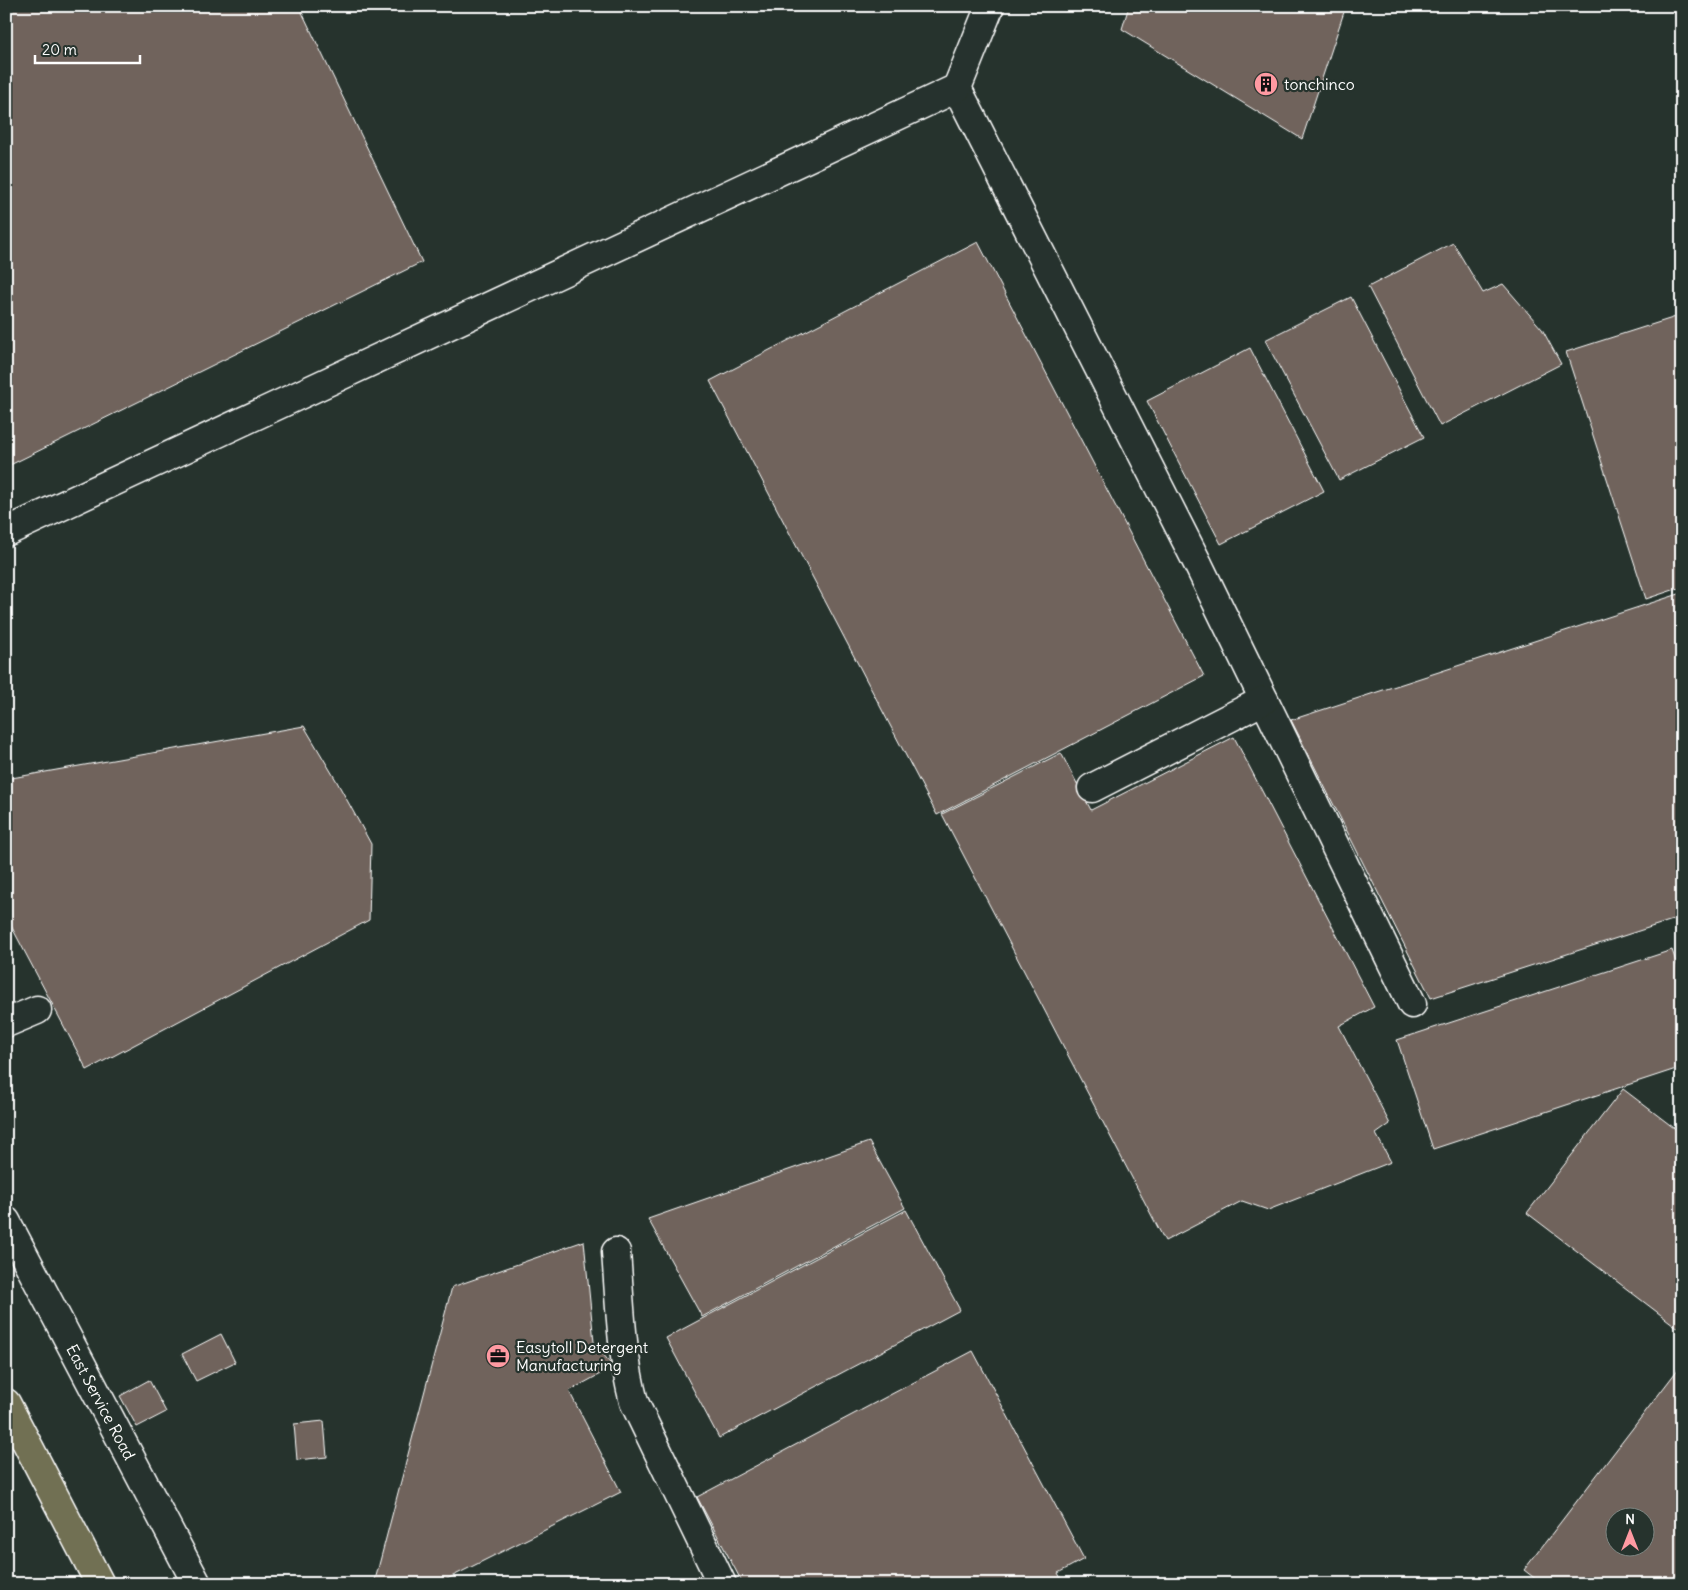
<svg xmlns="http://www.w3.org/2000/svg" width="1688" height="1590" font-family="Delius,sans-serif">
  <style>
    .building { fill: #70645c; stroke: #fff; fill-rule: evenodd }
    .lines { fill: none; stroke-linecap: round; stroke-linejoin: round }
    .minor-casing { stroke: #fff; stroke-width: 31 }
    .highway-casing { stroke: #fff; stroke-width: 31 }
    .minor { stroke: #26332d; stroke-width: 28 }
    .highway { stroke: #716f52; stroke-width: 28 }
    .labels { text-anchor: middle; stroke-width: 4.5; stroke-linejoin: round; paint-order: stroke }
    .poi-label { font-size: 16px; fill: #fff; stroke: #26332d; text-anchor: start }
    .street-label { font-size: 16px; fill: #fff; stroke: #26332d }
  </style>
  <rect width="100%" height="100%" fill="#26332d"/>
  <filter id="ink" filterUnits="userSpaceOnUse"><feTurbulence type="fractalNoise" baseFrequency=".02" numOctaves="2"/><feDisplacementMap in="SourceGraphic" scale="10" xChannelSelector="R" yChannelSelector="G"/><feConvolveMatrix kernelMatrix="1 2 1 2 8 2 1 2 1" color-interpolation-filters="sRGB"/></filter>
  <g filter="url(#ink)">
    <g class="building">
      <path d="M6 6H299L422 262 6 467Z"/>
      <path d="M1129 6H1346L1302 139 1122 29Z"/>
      <path d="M978 242 1204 676 937 815 710 381Z"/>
      <path d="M1453 243 1483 293 1503 284 1542 329 1561 364 1440 426 1368 287Z"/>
      <path d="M1351 297 1424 437 1339 480 1265 340Z"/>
      <path d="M1682 315V587L1646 599 1566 352Z"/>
      <path d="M1250 348 1324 491 1221 544 1147 401Z"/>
      <path d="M1682 593V917L1431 998 1291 720Z"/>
      <path d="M304 726 336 780 371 844 369 920 87 1070 8 920 6 921V779Z"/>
      <path d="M1234 737 1374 1007 1339 1026 1390 1124 1376 1134 1391 1162 1268 1210 1242 1201 1165 1241 942 814 1061 753 1091 810Z"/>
      <path d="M1672 950 1682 979V1067L1433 1149 1397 1040Z"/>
      <path d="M1623 1089 1682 1134V1331L1527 1213Z"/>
      <path d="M869 1142 905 1208 702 1317 648 1219Z"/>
      <path d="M906 1210 960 1310 719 1438 666 1338Z"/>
      <path d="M584 1241 594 1342 613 1367 569 1391 621 1492 437 1584H374L452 1287Z"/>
      <path d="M221 1334 235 1362 196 1381 182 1354Z"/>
      <path d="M973 1351 1084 1559 1058 1573 1064 1584H743L697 1497Z"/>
      <path d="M1682 1364V1584H1542L1524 1570ZM1616 1518H1646V1548H1616Z"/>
      <path d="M149 1380 166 1412 137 1427 120 1396Z"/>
      <path d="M324 1421 327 1457 297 1460 294 1424Z"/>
    </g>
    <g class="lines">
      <g class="minor-casing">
        <g id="minor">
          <path d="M957 88 1198 564 1412 1004"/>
          <path d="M6 532 957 88 990 6"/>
          <path d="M1092 788 1264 700"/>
          <path d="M6 1023 37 1010"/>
          <path d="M6 1221 197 1584"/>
          <path d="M616 1252C620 1303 621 1353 634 1402L722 1584"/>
        </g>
      </g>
      <g class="highway-casing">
        <path id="highway" d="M6 1403 100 1584"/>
      </g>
      <use href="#minor" class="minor"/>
      <use href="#highway" class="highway"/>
    </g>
  </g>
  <defs>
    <g id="building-disc" transform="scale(1.25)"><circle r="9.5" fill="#ff9aa2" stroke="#26332d"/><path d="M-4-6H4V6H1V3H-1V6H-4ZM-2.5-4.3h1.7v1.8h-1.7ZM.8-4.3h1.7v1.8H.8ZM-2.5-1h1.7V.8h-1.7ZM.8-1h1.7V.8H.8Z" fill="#111"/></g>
    <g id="office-disc" transform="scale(1.25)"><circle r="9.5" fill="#ff9aa2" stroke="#26332d"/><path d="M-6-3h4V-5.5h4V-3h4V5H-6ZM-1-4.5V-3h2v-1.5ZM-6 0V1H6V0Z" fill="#111"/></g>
  </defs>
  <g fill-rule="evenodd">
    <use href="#building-disc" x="1266" y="84"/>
    <use href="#office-disc" x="498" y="1356"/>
  </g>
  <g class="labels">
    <g class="poi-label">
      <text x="1284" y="90">tonchinco</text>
      <text x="516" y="1353">Easytoll Detergent<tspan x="516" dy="18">Manufacturing</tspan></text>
    </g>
    <g class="street-label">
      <text transform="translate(101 1402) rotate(62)" y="6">East Service Road</text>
    </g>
  </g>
  <rect width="1688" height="1590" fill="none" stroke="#26332d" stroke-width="25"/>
  <rect x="12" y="12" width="1663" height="1565" fill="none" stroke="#fff" stroke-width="2" filter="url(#ink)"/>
  <g transform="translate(1630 1532)"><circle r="24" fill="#26332d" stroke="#7d8581"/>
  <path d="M0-4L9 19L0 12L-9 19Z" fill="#ff9aa2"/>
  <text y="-8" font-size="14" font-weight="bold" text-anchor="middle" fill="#ffffff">N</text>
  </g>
  <path d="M35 55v8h105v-8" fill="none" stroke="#ffffff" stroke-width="2.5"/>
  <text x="42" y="55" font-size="15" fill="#ffffff" stroke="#26332d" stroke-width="4" paint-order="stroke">20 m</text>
</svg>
